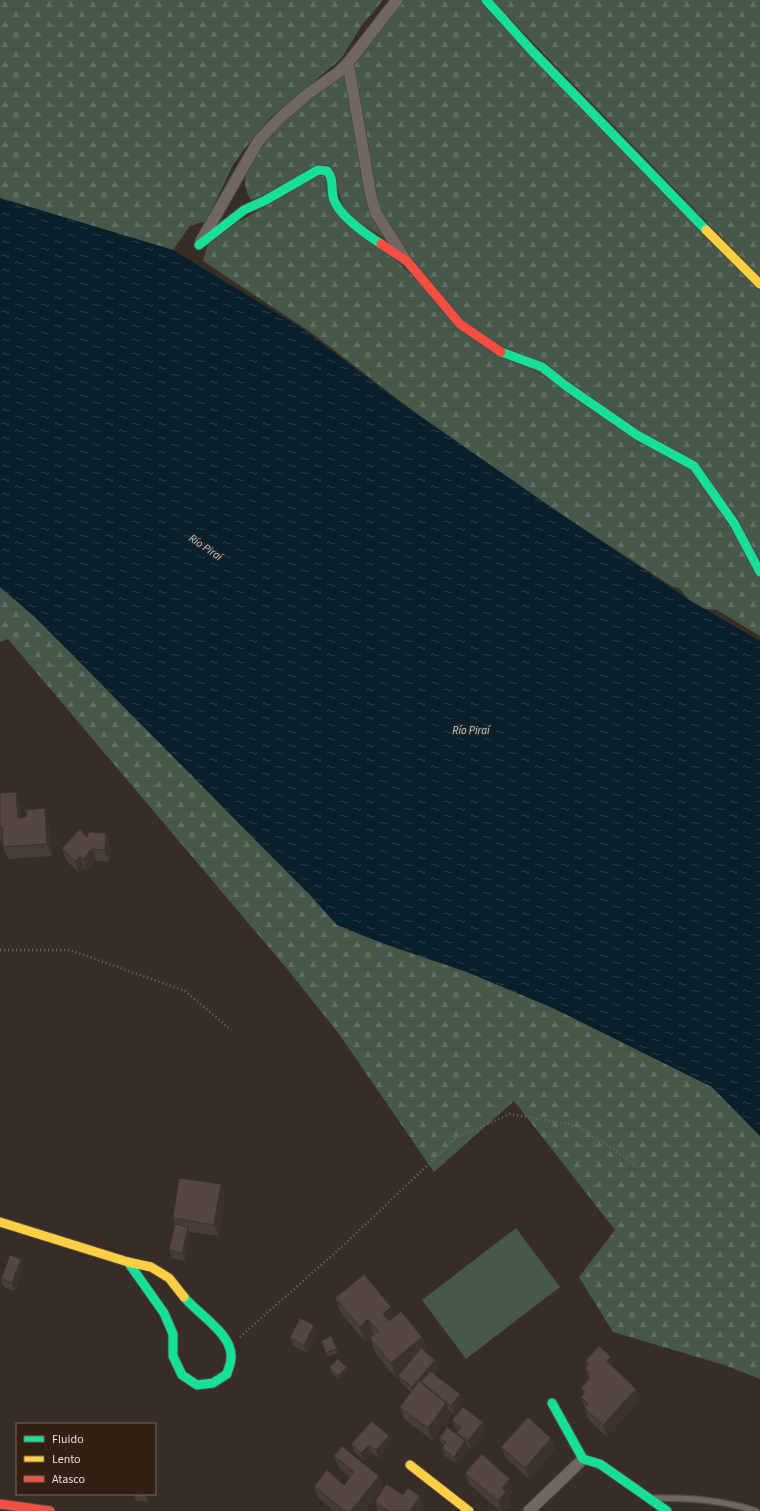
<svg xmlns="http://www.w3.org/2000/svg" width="760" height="1511" font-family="'Source Sans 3',sans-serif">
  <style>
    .forest { fill: url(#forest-firs) }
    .garden { fill: #45584a }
    .water { fill: url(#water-ripples) }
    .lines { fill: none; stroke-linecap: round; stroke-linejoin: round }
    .lane-casing { stroke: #524843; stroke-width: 8 }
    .street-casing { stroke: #524843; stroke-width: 13 }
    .fast-casing { stroke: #524843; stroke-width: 11 }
    .slow-casing { stroke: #524843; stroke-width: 11 }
    .jam-casing { stroke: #524843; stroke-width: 11 }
    .path { stroke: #726965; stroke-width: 2.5; stroke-dasharray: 1 3; stroke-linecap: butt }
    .lane { stroke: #6f6762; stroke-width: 5.5 }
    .street { stroke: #6f6762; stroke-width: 11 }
    .fast { stroke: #16e098; stroke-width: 9 }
    .slow { stroke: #ffcf43; stroke-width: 9 }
    .jam { stroke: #f24e42; stroke-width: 9 }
    .wall { fill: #473d37 }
    .shaded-wall { fill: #3a322d }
    .building { fill: #534740; stroke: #3a322d }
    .labels { text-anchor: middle; stroke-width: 3; stroke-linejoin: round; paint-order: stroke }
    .water-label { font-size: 11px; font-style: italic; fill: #96d9fd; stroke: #332015 }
  </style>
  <defs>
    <pattern id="forest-firs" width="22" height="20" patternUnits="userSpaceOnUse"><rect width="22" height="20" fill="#45584a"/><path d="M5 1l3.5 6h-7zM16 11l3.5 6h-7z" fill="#606f63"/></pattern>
    <pattern id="water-ripples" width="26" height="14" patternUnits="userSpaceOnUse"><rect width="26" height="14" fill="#08202c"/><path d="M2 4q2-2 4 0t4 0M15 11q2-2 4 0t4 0" fill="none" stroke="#2c404a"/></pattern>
  </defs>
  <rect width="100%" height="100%" fill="#372c26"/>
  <g class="forest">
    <path d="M0 0H383L362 25 341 59 271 117 246 147 233 165 206 221 190 226 173 250 0 198Z"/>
    <path d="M401 0H483L760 289V561L709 480 471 330 412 263 378 210 352 78 354 63Z"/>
    <path d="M492 0H760V277Z"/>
    <path d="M345 72 364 177 395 245 346 214 330 169 251 200C220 156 317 94 345 72Z"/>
    <path d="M323 172 333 200 422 285 527 366 691 468 732 528 760 579V636L717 610 705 609 689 600 679 588 673 587 555 510 416 413 313 334 203 261 209 239Z"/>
    <path d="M0 587 35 617 311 896 337 925 382 943 467 972 553 1008 712 1087 760 1136V1379L724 1365 613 1332 579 1277 615 1230 514 1101 434 1172 339 1034 288 970 8 639 0 642Z"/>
  </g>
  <path class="garden" d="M516 1228 560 1287 466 1359 422 1300Z"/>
  <path class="water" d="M0 198 173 250 303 329 398 401 555 510 689 600 760 641V1136L712 1087 553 1008 467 972 382 943 337 925 311 896 35 617 0 587Z"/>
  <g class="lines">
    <g class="lane-casing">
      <path id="lane" d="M655 1498C690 1498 723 1500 756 1511"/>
    </g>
    <g class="street-casing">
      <g id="street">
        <path d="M348 63 371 196 376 213 405 259"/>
        <path d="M201 241 259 140 282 116 309 93 339 72 348 63 397 0"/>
        <path d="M529 1511 583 1459"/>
      </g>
    </g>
    <g class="fast-casing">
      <g id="fast">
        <path d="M486 0 533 52 706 230"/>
        <path d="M199 245 244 210 266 200 318 170 327 171C335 180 330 190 334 200 340 217 367 235 381 244"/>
        <path d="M501 352 542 367 566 386 637 435 694 466 734 523 760 572"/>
        <path d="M128 1262 164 1313 173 1334V1356L182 1375 197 1385 213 1383 227 1374C228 1369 231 1364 231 1358 233 1334 198 1314 184 1297"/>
        <path d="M552 1403 583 1459 600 1464 667 1511"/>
      </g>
    </g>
    <g class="slow-casing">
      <g id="slow">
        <path d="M706 230 760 284"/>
        <path d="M0 1222 128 1262 151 1267 169 1278 184 1297"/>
        <path d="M410 1465 469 1511"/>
      </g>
    </g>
    <g class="jam-casing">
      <g id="jam">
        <path d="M381 244 407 261 460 324 501 352"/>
        <path d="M0 1504 50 1511"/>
      </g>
    </g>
    <g class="path">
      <path d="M0 950H70L185 991 231 1030"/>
      <path d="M240 1337 346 1243 456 1138 510 1114 578 1126 635 1164"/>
    </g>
    <use href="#lane" class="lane"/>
    <use href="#street" class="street"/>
    <use href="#fast" class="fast"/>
    <use href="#slow" class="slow"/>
    <use href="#jam" class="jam"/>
  </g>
  <g class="wall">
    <path d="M0 793 20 803 21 817 49 820 52 856 8 859 3 847V839L1 840 0 837Z"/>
    <path d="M87 837 111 845 109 862 96 861 87 871 84 868 79 873 66 860 62 848Z"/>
    <path d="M221 1184 225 1196 219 1236 190 1232V1234L185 1261 172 1258 169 1250 175 1224 173 1218Z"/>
    <path d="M21 1259 24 1267 15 1291 4 1287 1 1279Z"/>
    <path d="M335 1298 395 1316 422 1337 428 1352 427 1353 435 1360 438 1368 433 1374 462 1402 454 1414 449 1411 451 1415 432 1440 404 1419 400 1407 411 1392 401 1383 399 1377 397 1379 376 1354 370 1338 374 1335 365 1342 341 1313Z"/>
    <path d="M317 1332 307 1353 293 1346 290 1338Z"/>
    <path d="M331 1336 338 1353 327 1357 321 1341Z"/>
    <path d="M585 1361 615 1369 636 1389 640 1401 607 1437 589 1420 581 1397 584 1394 581 1388 589 1380 585 1368 587 1366Z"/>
    <path d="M329 1367 348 1371 339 1380 331 1371Z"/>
    <path d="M452 1420 483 1422 485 1430 471 1449 467 1447 468 1449 457 1464 445 1456 442 1448 444 1446 442 1445 439 1438 457 1435 456 1433 458 1430 455 1428Z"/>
    <path d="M389 1436 391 1444 379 1458 372 1453 364 1461 354 1452 351 1444Z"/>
    <path d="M551 1438 555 1449 529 1479 506 1458 501 1447Z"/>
    <path d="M334 1456 383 1488 365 1511H334L318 1498 314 1486 344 1485 350 1477 339 1468Z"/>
    <path d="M465 1473 514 1490 508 1497 511 1504 504 1511H500L469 1484Z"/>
    <path d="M134 1494H148V1502L136 1501Z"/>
    <path d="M403 1495 420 1496 424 1507 421 1511H378L375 1502Z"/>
  </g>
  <g class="shaded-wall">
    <path d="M16 792 20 803 22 829 18 818Z"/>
    <path d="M45 808 49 820 52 856 47 844Z"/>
    <path d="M106 833 111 845 109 862 105 850Z"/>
    <path d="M92 849 96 861 87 871 83 859Z"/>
    <path d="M80 856 84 868 79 873 75 861Z"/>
    <path d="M221 1184 225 1196 219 1236 214 1225Z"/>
    <path d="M188 1227 190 1234 185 1261 182 1253Z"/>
    <path d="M21 1259 24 1267 15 1291 12 1283Z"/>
    <path d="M391 1307 397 1322 389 1329 383 1314Z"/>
    <path d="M368 1319 374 1335 365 1342 360 1327Z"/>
    <path d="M314 1325 317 1332 307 1353 304 1345Z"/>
    <path d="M422 1337 428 1352 399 1377 398 1376 399 1377 397 1379 391 1363Z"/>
    <path d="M611 1357 615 1369 607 1361Z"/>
    <path d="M435 1360 438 1368 415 1395 412 1387Z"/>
    <path d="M347 1367 348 1371 339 1380 338 1376Z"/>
    <path d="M636 1389 640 1401 607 1437 603 1425Z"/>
    <path d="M460 1394 462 1402 454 1414 451 1406Z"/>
    <path d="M446 1403 451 1415 432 1440 428 1428Z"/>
    <path d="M483 1422 485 1430 471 1449 468 1441Z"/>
    <path d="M389 1436 391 1444 379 1458 376 1450Z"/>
    <path d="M551 1438 555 1449 529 1479 525 1468Z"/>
    <path d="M465 1441 468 1449 457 1464 454 1457Z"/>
    <path d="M369 1445 372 1453 364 1461 361 1453Z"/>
    <path d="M379 1476 383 1488 365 1511H351Z"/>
    <path d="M510 1479 514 1490 508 1497 511 1504 504 1511H502L498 1501 502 1488Z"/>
    <path d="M145 1494H148V1502Z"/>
    <path d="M420 1496 424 1507 421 1511H410Z"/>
  </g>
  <g class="building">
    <path d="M16 792 18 818 26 817V810L45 808 47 844 3 847 2 827 0 828V793Z"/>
    <path d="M80 829 87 837 89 832 106 833 105 850 92 849 83 859 80 856 75 861 62 848Z"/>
    <path d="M179 1178 221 1184 214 1225 173 1218Z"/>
    <path d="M175 1224 188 1227 182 1253 169 1250Z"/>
    <path d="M10 1255 21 1259 12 1283 1 1279Z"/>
    <path d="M364 1274 391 1307 383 1314 389 1321 401 1311 422 1337 391 1363 370 1338 378 1331 368 1319 360 1327 335 1298Z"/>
    <path d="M300 1318 314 1325 304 1345 290 1338Z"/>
    <path d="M331 1336 337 1349 326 1353 321 1341Z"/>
    <path d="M599 1346 611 1357 607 1361 636 1389 603 1425 585 1408 588 1404 581 1397 585 1392 581 1388 590 1378 588 1376 590 1373 585 1368 589 1364 585 1361Z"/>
    <path d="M421 1348 435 1360 412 1387 398 1376Z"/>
    <path d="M338 1359 347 1367 338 1376 329 1367Z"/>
    <path d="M430 1371 460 1394 451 1406 421 1382Z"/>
    <path d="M419 1381 446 1403 428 1428 400 1407Z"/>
    <path d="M463 1407 483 1422 468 1441 456 1433 461 1427 452 1420Z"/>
    <path d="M528 1417 551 1438 525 1468 501 1447Z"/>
    <path d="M372 1421 389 1436 376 1450 369 1445 361 1453 351 1444Z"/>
    <path d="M447 1427 465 1441 454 1457 442 1448 446 1442 439 1438Z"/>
    <path d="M342 1446 379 1476 351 1511H345L314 1486 327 1470 344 1485 354 1472 334 1456Z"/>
    <path d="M482 1454 510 1479 502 1488 506 1492 498 1501 465 1473Z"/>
    <path d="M386 1484 403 1495 408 1488 420 1496 410 1511H388L375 1502Z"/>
  </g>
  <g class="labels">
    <g class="water-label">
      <text transform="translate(206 547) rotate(34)" y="4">Río Piraí</text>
      <text x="471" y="734">Río Piraí</text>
    </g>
  </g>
  <rect x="16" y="1423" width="140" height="72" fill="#332015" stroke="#7b6b61"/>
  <rect x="24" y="1436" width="20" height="6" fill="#16e098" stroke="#7b6b61"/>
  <text x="52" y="1443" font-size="12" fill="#e8dbd4">Fluido</text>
  <rect x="24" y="1456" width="20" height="6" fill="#ffcf43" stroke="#7b6b61"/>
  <text x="52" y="1463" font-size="12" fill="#e8dbd4">Lento</text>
  <rect x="24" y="1476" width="20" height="6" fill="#f24e42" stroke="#7b6b61"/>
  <text x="52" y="1483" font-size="12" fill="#e8dbd4">Atasco</text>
</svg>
